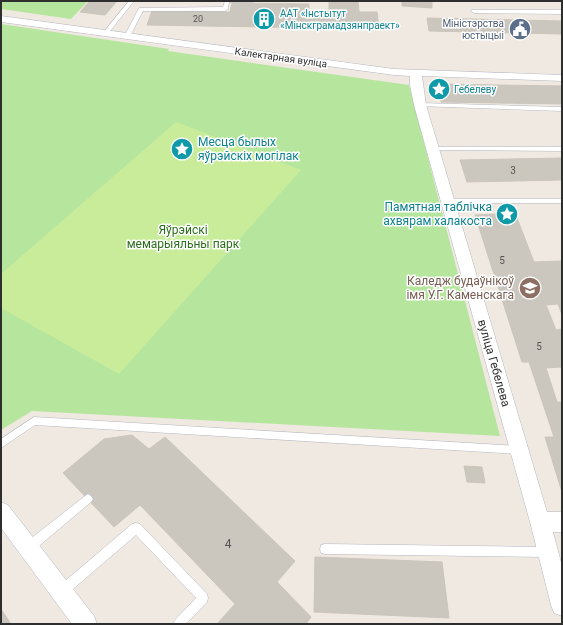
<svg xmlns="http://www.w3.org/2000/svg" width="563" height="625" font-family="Roboto,sans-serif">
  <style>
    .green { fill: #b6e59e }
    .pitch { fill: #c9ec9a }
    .building { fill: #cbc7bf; stroke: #cbc5ba }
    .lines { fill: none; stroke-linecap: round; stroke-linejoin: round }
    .service-casing { stroke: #b4b7c1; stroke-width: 1 }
    .minor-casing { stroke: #b4b7c1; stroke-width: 1 }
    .service { fill: #fff; fill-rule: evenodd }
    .minor { fill: #fff; fill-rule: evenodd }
    .labels { text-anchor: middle; stroke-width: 3; stroke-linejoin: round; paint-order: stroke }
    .far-number-label { font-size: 9px; fill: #555452 }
    .far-culture-label { font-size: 10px; fill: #0d838f; stroke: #fff; text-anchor: start }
    .far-service-label { font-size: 10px; fill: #4e5e75; stroke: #fff; text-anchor: end }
    .far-street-label { font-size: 10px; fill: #2e2e2e; stroke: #fff }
    .number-label { font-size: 10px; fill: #555452 }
    .culture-label { font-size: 12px; fill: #0d838f; stroke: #fff; text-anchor: start }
    .park-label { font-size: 12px; fill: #2c6e1b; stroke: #fff }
    .education-label { font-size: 12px; fill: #785e54; stroke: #fff; text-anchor: end }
    .street-label { font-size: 12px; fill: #2e2e2e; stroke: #fff }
    .near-number-label { font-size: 12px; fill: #555452 }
  </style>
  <rect width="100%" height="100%" fill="#efe9e1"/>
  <g class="green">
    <path d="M1 1H88L71 19 1 9Z"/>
    <path d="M1 24 169 49 168 51 409 85 500 436 32 411 1 430Z"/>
  </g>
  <path class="pitch" d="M176 122 301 170 119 374 1 308V274Z"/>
  <g class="building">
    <path d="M90 1H117L105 15 80 12Z"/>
    <path d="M329 1H358L359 12H377L379 29 147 25 152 11 230 12 232 3 309 4V12H329Z"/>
    <path d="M402 1H432V8L402 6Z"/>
    <path d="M427 18 562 21V34L429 31Z"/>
    <path d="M438 84 562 86V104L441 102Z"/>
    <path d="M562 158V180L467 182 460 160Z"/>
    <path d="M515 213 534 262 562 261V315L558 304 546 305 556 330 562 329V367L546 368 557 402H562V492L545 437H554L529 362H522L475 215Z"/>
    <path d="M132 435 149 449 165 437 295 561 277 582 311 617 306 624H217L235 604 140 505 114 527 63 473 104 439Z"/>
    <path d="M464 466 482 467 485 483 467 482Z"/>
    <path d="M315 557 442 562 449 618 314 612Z"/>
    <path d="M1 609 11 624H1Z"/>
  </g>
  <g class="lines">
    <g class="service-casing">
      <g id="service">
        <path d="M129 1H134L107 35H103V33Z"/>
        <path d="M225 1H255L253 2H229L228 9 225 11H143L129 38 124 37 139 8 223 7Z"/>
        <path d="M472 10H562V14L474 13 471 11Z"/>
        <path d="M420 103 562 107V111L418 106V104Z"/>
        <path d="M433 147H562V151L431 150 430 149Z"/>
        <path d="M445 199H562V203H447L444 201Z"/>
        <path d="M34 417 519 446 522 447 524 450 522 453 519 454 35 425 1 448V439Z"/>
        <path d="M88 494 91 496 93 499 91 502 33 551 29 552 25 551 24 547 25 543 85 496Z"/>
        <path d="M136 523 140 524 207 594 208 598 207 602 186 624H173L175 620 196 598 136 535 66 595 62 596 58 595 57 591 58 587 132 524Z"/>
        <path d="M325 544 548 547 552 548 553 552 552 556 548 557 325 554 321 553 320 549 321 545Z"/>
      </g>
    </g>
    <g class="minor-casing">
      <g id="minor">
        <path d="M1 16 394 69 562 75V81L422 76 426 105 547 512H562V532H553L562 566V616L554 613 551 605 530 522 414 105 410 85V76L394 75 1 22Z"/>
        <path d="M1 502 8 505 94 616 97 624H72L1 528Z"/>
      </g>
    </g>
    <use href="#service" class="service"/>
    <use href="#minor" class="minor"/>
  </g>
  <defs>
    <g id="building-disc" transform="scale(1.15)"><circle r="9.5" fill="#0f9aa8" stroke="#fff"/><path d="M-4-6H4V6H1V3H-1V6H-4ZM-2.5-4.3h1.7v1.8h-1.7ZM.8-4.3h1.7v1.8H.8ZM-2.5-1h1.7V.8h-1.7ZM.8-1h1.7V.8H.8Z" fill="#fff"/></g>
    <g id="civic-disc" transform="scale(1.15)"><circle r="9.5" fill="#5c6f8a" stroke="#fff"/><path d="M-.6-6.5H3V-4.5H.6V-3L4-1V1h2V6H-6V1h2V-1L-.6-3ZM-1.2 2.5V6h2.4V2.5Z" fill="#fff"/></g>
    <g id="sight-disc" transform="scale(1.15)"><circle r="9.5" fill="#0f9aa8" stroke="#fff"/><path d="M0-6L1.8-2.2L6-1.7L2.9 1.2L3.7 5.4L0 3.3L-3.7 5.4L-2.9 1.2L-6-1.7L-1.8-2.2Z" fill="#fff"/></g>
    <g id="university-disc" transform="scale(1.15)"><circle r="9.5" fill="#8d6e63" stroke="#fff"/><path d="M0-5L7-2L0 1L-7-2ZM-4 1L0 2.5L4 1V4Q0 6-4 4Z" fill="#fff"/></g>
  </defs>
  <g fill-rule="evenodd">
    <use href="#building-disc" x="264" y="19"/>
    <use href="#civic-disc" x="520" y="29"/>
    <use href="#sight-disc" x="439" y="89"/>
    <use href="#sight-disc" x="182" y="149"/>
    <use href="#sight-disc" x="507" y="214"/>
    <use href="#university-disc" x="530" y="288"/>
  </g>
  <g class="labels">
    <g class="far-number-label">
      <text x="198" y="22">20</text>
    </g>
    <g class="far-culture-label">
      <text x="280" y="17">ААТ «Інстытут<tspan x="280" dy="12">«Мінскграмадзянпраект»</tspan></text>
      <text x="454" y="93">Гебелеву</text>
    </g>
    <g class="far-service-label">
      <text x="504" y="27">Міністэрства<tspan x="504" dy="12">юстыцыі</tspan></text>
    </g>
    <g class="far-street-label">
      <text transform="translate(281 57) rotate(8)" y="4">Калектарная вуліца</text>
    </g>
    <g class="number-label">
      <text x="513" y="174">3</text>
      <text x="502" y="264">5</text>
      <text x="539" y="350">5</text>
    </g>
    <g class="culture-label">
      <text x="198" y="146">Месца былых<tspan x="198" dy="14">яўрэйскіх могілак</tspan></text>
      <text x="492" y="211" text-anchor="end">Памятная таблічка<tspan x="492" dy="14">ахвярам халакоста</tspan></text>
    </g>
    <g class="park-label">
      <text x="183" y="234">Яўрэйскі<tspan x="183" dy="14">мемарыяльны парк</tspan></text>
    </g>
    <g class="education-label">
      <text x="514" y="285">Каледж будаўнікоў<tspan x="514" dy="14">імя У.Г. Каменскага</tspan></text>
    </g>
    <g class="street-label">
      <text transform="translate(494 363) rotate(74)" y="4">вуліца Гебелева</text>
    </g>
    <g class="near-number-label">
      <text x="228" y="548">4</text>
    </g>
  </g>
  <rect width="563" height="625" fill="none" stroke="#2e2e2e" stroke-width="4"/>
</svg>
